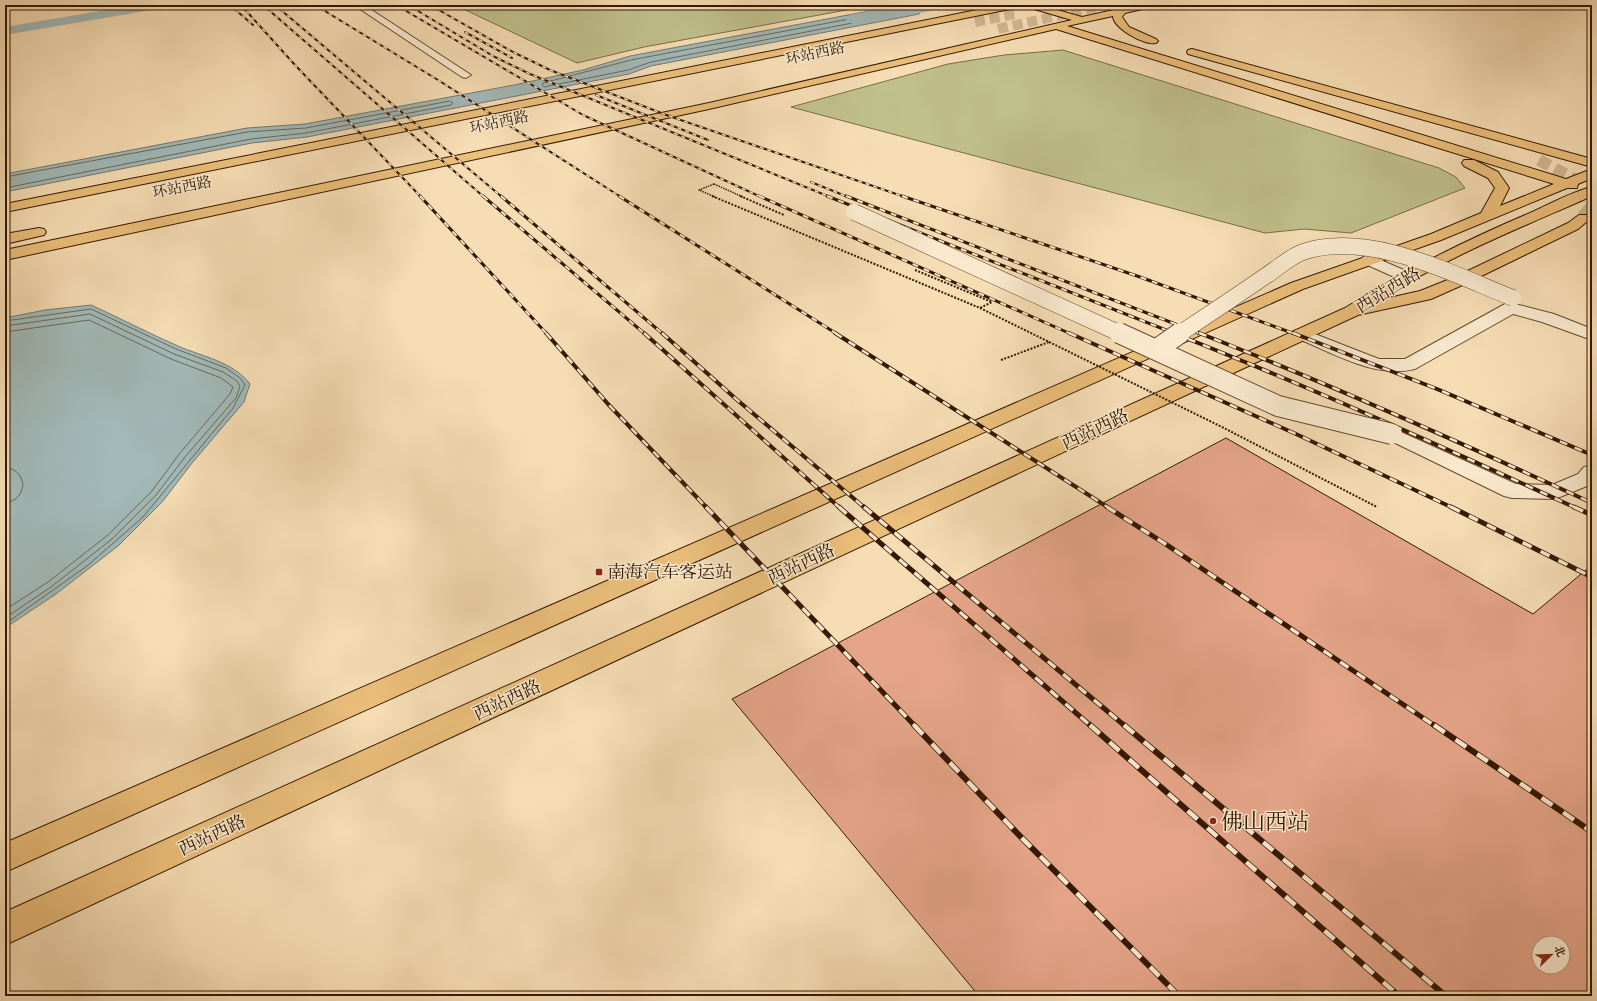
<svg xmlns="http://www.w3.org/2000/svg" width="1597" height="1001" font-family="'EB Garamond','Noto Serif SC',serif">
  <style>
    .green { fill: #c0c08b; stroke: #7a6c46 }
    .water { fill: #a1b9b8; stroke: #75796e }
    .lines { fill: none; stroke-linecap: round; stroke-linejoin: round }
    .shore { stroke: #6a685c; stroke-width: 1 }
    .canal { fill: #a1b9b8; fill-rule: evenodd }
    .river { fill: #a1b9b8; fill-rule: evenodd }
    .building { fill: #e5a488; stroke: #341800; fill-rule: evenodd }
    .major-tunnel-far2 { stroke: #cfb690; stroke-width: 10; stroke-dasharray: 10 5; stroke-linecap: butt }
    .major-tunnel-far1 { stroke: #cfb690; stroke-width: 12; stroke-dasharray: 12 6; stroke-linecap: butt }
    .major-tunnel { stroke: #cfb690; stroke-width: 16; stroke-dasharray: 16 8; stroke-linecap: butt }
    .minor-casing { stroke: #64492d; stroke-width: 2 }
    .major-casing { stroke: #341800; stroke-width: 2 }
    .path-far1 { stroke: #341800; stroke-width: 1.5; stroke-dasharray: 1.5 1; stroke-linecap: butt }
    .path { stroke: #341800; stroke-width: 2; stroke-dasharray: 2 1.5; stroke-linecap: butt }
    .minor { fill: #f9e9ce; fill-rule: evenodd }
    .major { fill: #ebbe7a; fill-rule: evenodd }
    .rail-far4-casing { stroke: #341800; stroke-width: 2 }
    .rail-far3-casing { stroke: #341800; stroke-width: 3 }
    .rail-far2-casing { stroke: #341800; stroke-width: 4 }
    .rail-far1-casing { stroke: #341800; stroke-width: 5 }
    .rail-casing { stroke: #341800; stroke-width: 6 }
    .rail-far4 { stroke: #f9e9ce; stroke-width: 1.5; stroke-dasharray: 4; stroke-linecap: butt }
    .rail-far3 { stroke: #f9e9ce; stroke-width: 2; stroke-dasharray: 6; stroke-linecap: butt }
    .rail-far2 { stroke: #f9e9ce; stroke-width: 2.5; stroke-dasharray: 8; stroke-linecap: butt }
    .rail-far1 { stroke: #f9e9ce; stroke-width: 3.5; stroke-dasharray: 10; stroke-linecap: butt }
    .rail { stroke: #f9e9ce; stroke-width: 4.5; stroke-dasharray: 13; stroke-linecap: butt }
    .minor-bridge-far1-casing { stroke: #64492d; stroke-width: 17; stroke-linecap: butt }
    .minor-bridge-casing { stroke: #64492d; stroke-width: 22; stroke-linecap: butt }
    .path-bridge-far1 { stroke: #341800; stroke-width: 1.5; stroke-dasharray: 1.5 1; stroke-linecap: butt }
    .path-bridge { stroke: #341800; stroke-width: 2; stroke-dasharray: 2 1.5; stroke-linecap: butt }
    .minor-bridge-far1 { stroke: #f9e9ce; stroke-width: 16 }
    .minor-bridge { stroke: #f9e9ce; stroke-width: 20 }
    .poi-dot { fill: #8f2418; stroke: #f9e9ce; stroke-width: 1.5 }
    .labels { text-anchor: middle; stroke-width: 3; stroke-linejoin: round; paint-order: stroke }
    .far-street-label { font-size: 15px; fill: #341800; stroke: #f9e9ce }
    .street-label { font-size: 18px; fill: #341800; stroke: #f9e9ce }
    .poi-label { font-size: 18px; fill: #341800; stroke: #f9e9ce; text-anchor: start }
    .near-poi-label { font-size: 22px; fill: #341800; stroke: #f9e9ce; text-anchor: start }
  </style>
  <rect width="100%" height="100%" fill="#f6ddb4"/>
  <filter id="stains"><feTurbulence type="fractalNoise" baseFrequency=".005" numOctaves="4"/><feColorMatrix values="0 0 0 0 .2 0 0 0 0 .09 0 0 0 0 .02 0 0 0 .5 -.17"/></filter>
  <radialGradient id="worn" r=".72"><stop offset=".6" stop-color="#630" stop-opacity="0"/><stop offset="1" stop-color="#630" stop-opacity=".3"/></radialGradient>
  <g class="green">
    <path d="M455 5H874L644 47 577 63Z"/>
    <path d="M1063 50 1439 168 1456 177 1465 188 1351 233 1304 229 1265 233 791 107 948 64 1004 55Z"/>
  </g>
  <g class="water">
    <path d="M896 6H924L919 14 651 66 629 74 307 137 252 143 5 192V174L247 128 305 124 514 85 583 70 630 56Z"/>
    <path d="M91 305C120 318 148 333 178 346 203 357 232 361 250 384L244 402 192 463 163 501 118 546 56 594 5 628V489L9 485 5 481V318L45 310Z"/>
  </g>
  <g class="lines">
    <g class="shore">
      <path d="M898 5 894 12 895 14 917 10 920 5"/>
      <path d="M872 15 874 16 873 19 651 62 628 70 544 87 542 85 543 83 631 60Z"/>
      <path d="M5 177 247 132 306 128 450 101 453 103 451 105 306 133 251 139 5 188"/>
      <path d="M5 321 91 309 176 349 226 368 240 378 245 385 233 408 143 517 87 566 5 624"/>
      <path d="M5 326 90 314 174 354 223 372 237 381 240 386 236 398 185 457 156 495 112 539 51 587 5 618"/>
      <path d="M5 332 89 320 171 359 221 378 233 387 230 394 180 453 152 491 108 535 48 582 5 610"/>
      <path d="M5 467C16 469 21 474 23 485 21 496 16 501 5 503"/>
    </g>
    <path class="canal" d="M136 5H163L157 9 5 35V27Z"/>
    <path class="river" d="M898 5H940L937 9 930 11 857 25 850 23 846 19 850 15Z"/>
  </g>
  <path class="building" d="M1226 438 1533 614 1592 565V996H979L732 699ZM1539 943H1563V967H1539Z"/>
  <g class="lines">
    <g class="major-tunnel-far2">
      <path d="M975 22 1015 14"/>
      <path d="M998 29 1098 7"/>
    </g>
    <path class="major-tunnel-far1" d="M1539 160 1574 179 1592 195"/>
    <path class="major-tunnel" d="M1584 218 1592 209"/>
    <g class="minor-casing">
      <g id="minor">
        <path d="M354 5H364L471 75 466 78 462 77Z"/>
        <path d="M1369 255 1413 274 1415 277 1413 280 1407 282 1401 280 1363 263 1361 260 1363 257Z"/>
        <path d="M1511 303 1554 314 1592 329V340L1542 322 1513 314 1415 369C1374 379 1332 352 1296 338L1293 334 1296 330 1302 329 1379 359H1405L1505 304Z"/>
        <path d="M1392 428 1516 484 1552 485 1578 474 1584 467 1592 466V484L1555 499 1512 498 1504 496 1385 438 1382 434 1385 430Z"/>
      </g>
    </g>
    <g class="major-casing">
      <g id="major">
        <path d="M1002 5H1019L1015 8 5 212V204Z"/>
        <path d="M1026 5H1040L1082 17 1136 5H1152L1151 7 1125 13 1122 17 1129 27 1156 39 1158 41 1156 43C1145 46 1113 28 1113 16L1067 26 1566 179 1592 169V178L1578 184 1577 188H1567L1441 240 1303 289 5 872V843L1291 283 1431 234 1481 213 1495 188 1488 178 1464 166 1462 163 1464 160H1474L1498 172 1509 188 1500 206 1554 184 1056 29 709 109 5 260V250L709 103 1072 20 1027 7Z"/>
        <path d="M1192 49 1592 159V167L1188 54 1187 52 1188 50Z"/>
        <path d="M1592 187V196C1520 228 1446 257 1380 300L1420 291 1455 277 1568 223 1579 215H1589L1591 218 1578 229 1467 283 1431 299 1358 315 5 945V912L1345 308C1404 271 1466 240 1530 213 1550 204 1571 192 1592 187Z"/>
        <path d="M39 228 44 229 46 232 44 235 5 244V234Z"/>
      </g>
    </g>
    <path class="path-far1" d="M714 184 743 197"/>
    <g class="path">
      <path d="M740 196 784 215"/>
      <path d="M915 270 992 302 980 308"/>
      <path d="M1001 360 1049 342"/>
    </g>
    <use href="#minor" class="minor"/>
    <use href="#major" class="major"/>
    <g class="rail-far4-casing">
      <g id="rail-far4">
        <path d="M230 5 253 25"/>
        <path d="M241 5 295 65 421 197"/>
        <path d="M263 5 484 197"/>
        <path d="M275 5 502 197"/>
        <path d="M315 5 438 80 621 197"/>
        <path d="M396 5 583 115 761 197"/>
        <path d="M408 5 493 56 530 74 830 197"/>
        <path d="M430 5 513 52 550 70 669 116 905 197"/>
        <path d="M465 32 512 58"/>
        <path d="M596 95 708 140"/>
        <path d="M811 182 848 197"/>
      </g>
    </g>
    <g class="rail-far3-casing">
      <g id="rail-far3">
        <path d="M420 196 547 334"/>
        <path d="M483 196 645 334"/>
        <path d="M501 196 663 334"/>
        <path d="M619 196 837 334"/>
        <path d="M759 196 1071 334"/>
        <path d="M827 196 1176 334"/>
        <path d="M846 196 1201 334"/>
        <path d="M902 196 1140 277 1295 334"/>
      </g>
    </g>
    <g class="rail-far2-casing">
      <g id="rail-far2">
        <path d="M546 333 608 404 707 508"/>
        <path d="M644 333 840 508"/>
        <path d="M662 333 736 399 865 508"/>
        <path d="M835 333 1109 508"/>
        <path d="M1069 333 1296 434 1453 508"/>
        <path d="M1173 333C1310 387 1443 447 1576 508"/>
        <path d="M1199 333C1332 385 1462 443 1592 503"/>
        <path d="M1293 333 1437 389 1592 455"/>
      </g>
    </g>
    <g class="rail-far1-casing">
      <g id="rail-far1">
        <path d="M706 507 915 726"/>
        <path d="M839 507 1091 726"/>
        <path d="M864 507 1125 726"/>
        <path d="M1107 507 1167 545 1435 726"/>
        <path d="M1451 507 1592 577"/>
        <path d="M1574 507 1592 515"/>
      </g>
    </g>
    <g class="rail-casing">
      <g id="rail">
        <path d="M914 725 1017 833 1179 996"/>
        <path d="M1090 725 1399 996"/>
        <path d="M1124 725 1446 996"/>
        <path d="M1434 725 1592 832"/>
      </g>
    </g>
    <use href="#rail-far4" class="rail-far4"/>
    <use href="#rail-far3" class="rail-far3"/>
    <use href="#rail-far2" class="rail-far2"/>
    <use href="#rail-far1" class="rail-far1"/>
    <use href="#rail" class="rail"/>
    <g class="minor-bridge-far1-casing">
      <g id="minor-bridge-far1">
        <path d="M854 212 1121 334"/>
        <path d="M1179 334C1208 315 1238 295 1267 275 1278 268 1291 256 1303 252 1369 230 1452 274 1513 298"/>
      </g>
    </g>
    <g class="minor-bridge-casing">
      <g id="minor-bridge">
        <path d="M1119 333 1278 406 1392 434"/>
        <path d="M1160 347 1180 333"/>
      </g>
    </g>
    <path class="path-bridge-far1" d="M714 184 699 190 715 197"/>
    <path class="path-bridge" d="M712 196 980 308 1222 427 1377 507"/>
    <use href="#minor-bridge-far1" class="minor-bridge-far1"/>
    <use href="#minor-bridge" class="minor-bridge"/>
  </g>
  <g class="poi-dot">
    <rect x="595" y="568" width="8" height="8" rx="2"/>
    <circle cx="1213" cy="821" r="4"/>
  </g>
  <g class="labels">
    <g class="far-street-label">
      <text transform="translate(815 53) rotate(-12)" y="5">环站西路</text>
      <text transform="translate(499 122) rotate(-12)" y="5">环站西路</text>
      <text transform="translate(182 187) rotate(-11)" y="5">环站西路</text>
    </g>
    <g class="street-label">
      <text transform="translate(1388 290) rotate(-31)" y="6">西站西路</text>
      <text transform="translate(1095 429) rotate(-25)" y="6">西站西路</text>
      <text transform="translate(801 564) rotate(-25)" y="6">西站西路</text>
      <text transform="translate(507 700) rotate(-25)" y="6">西站西路</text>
      <text transform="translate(212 835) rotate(-25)" y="6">西站西路</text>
    </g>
    <g class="poi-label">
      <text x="607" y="578">南海汽车客运站</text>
    </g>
    <g class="near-poi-label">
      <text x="1221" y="829">佛山西站</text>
    </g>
  </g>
  <rect width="1597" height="1001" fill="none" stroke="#f6ddb4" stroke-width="20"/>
  <rect x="6" y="6" width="1585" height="989" fill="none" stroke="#341800" stroke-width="2"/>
  <rect x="10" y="10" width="1577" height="981" fill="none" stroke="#341800"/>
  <g transform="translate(1551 955) rotate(67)"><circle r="19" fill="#f9e9ce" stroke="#aa957c"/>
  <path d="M0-3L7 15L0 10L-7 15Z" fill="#8f2418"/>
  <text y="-6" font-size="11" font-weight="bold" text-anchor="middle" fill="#341800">北</text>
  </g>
  <rect width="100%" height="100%" filter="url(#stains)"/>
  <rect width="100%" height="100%" fill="url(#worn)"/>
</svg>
